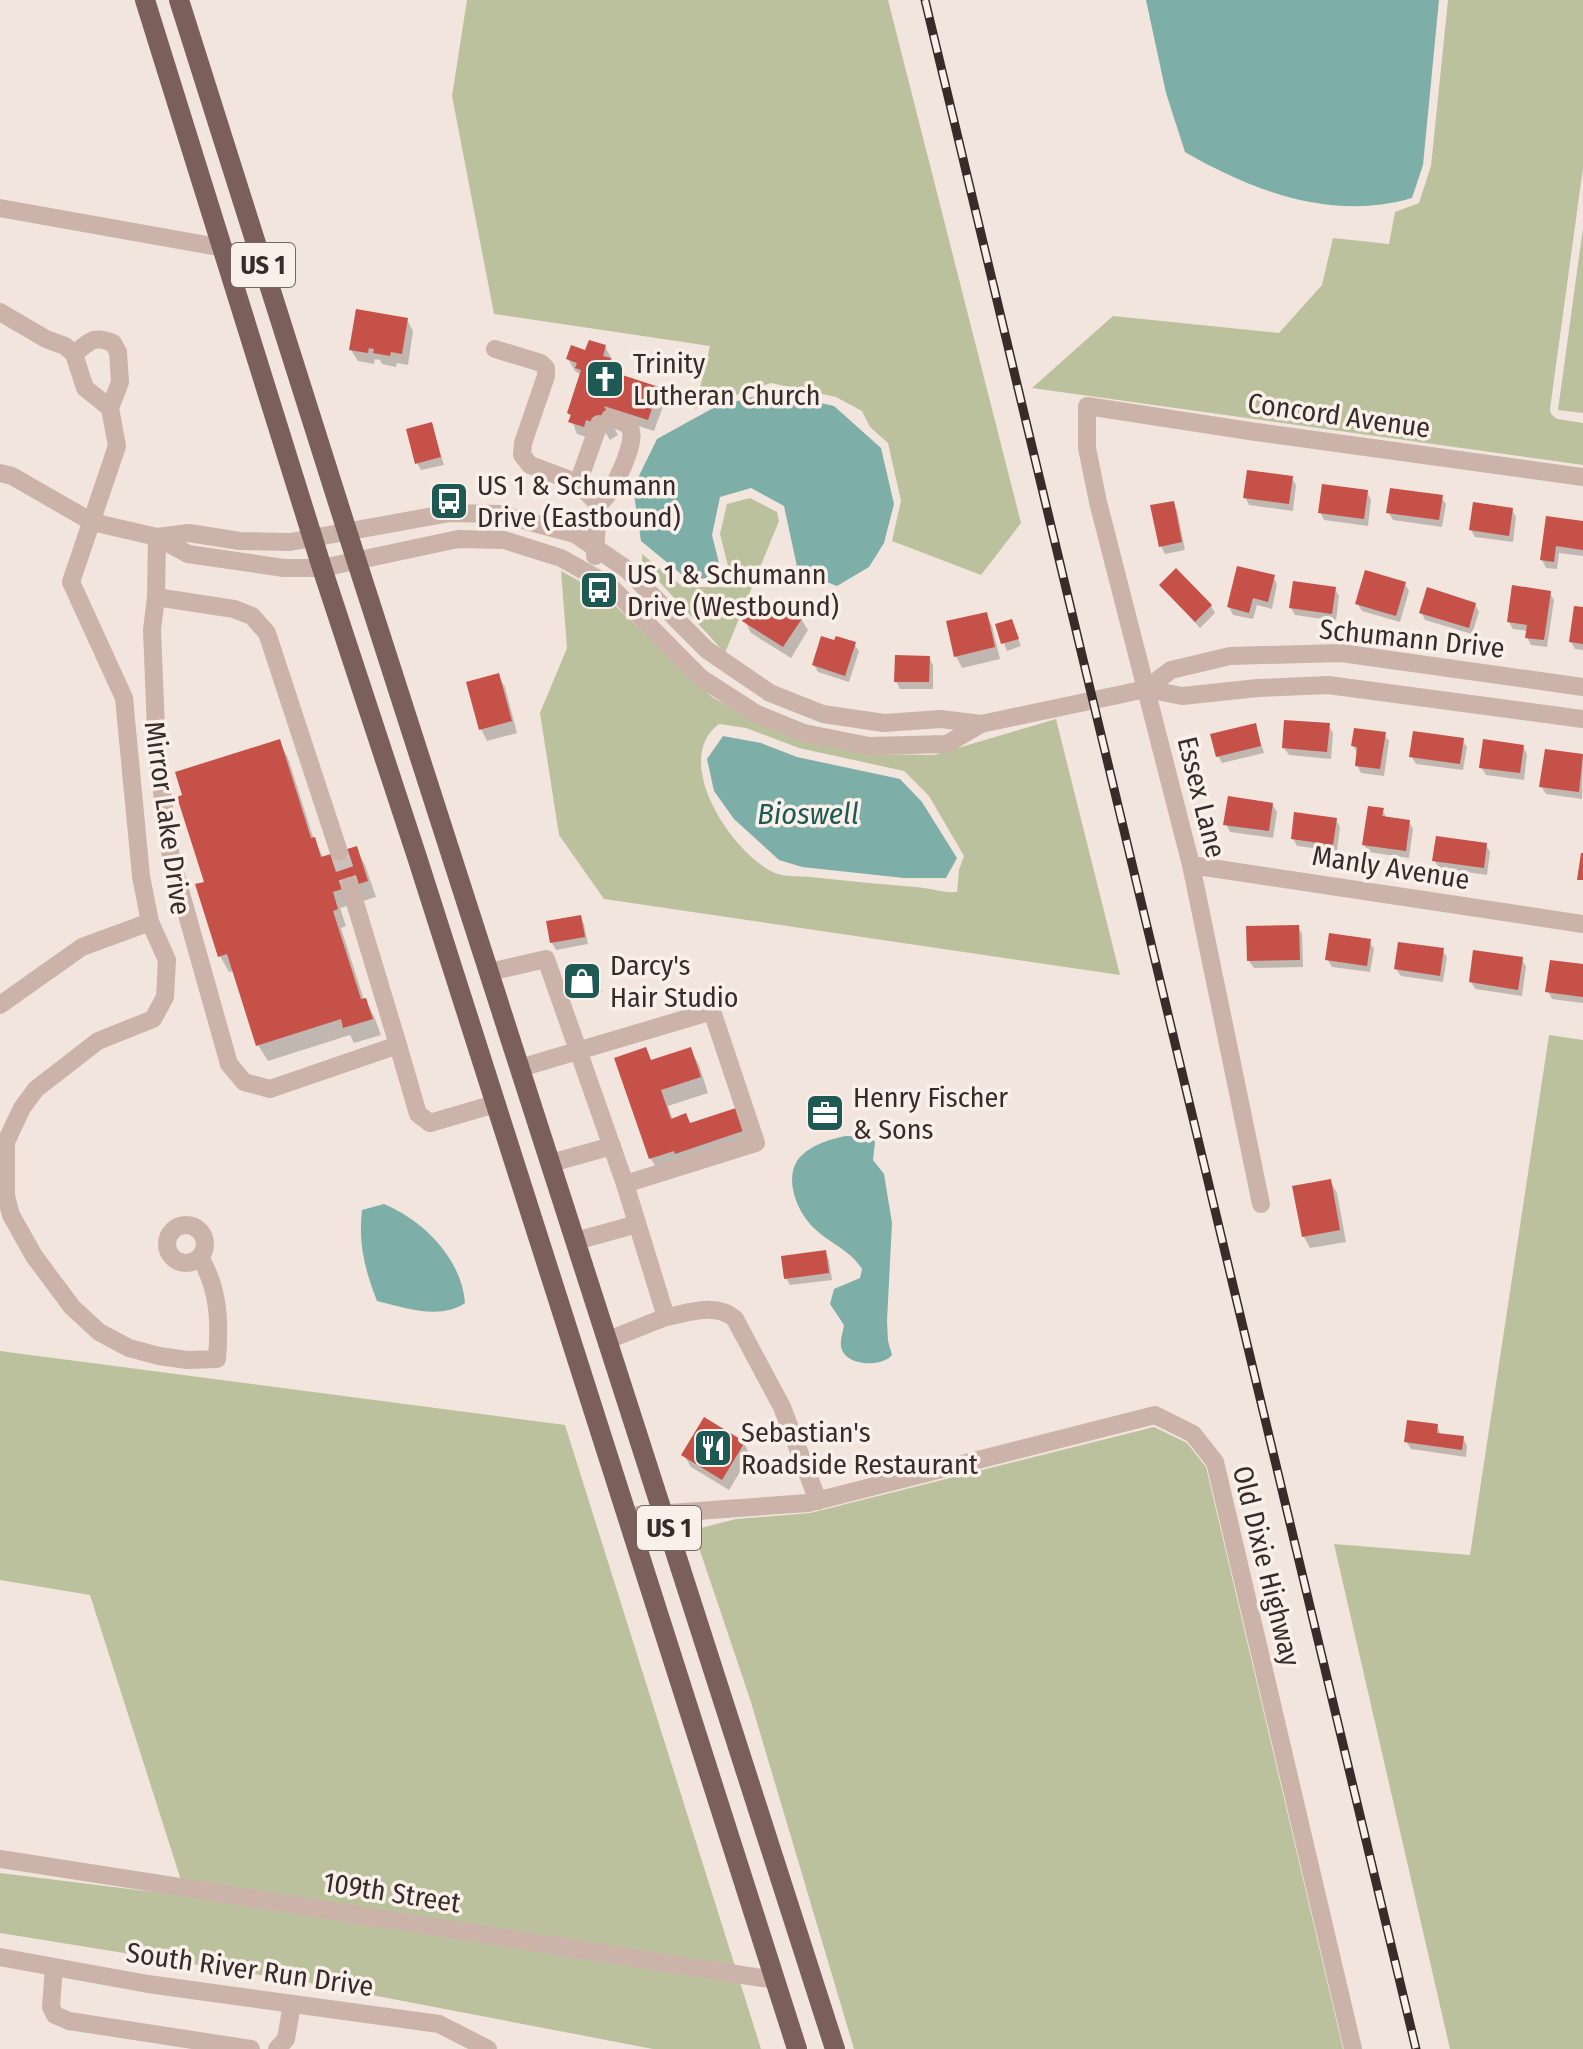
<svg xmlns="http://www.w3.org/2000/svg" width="1583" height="2049" font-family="'Fira Sans Condensed',sans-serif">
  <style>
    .green { fill: #bcc19d; fill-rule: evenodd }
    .water { fill: #7dafa8 }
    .shadow { fill: #0003 }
    .building { fill: #c55149 }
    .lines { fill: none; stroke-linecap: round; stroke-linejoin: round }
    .minor-tunnel { stroke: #cdc0ba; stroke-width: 18; stroke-dasharray: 18 9; stroke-linecap: butt }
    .minor { stroke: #cbb3a9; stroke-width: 18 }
    .major { stroke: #7a5f5a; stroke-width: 20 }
    .rail-casing { stroke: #382b29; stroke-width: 9 }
    .rail { stroke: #faf0ea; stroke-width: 6; stroke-dasharray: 18; stroke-linecap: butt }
    .labels { text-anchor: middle; stroke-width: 7; stroke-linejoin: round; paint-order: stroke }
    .shield { fill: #faf0ea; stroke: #726663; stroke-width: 2 }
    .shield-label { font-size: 26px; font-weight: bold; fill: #382b29 }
    .poi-label { font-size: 28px; fill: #382b29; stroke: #faf0ea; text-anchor: start }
    .street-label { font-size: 28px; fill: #382b29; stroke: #faf0ea }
    .water-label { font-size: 30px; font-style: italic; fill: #1f5953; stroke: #faf0ea }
  </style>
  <rect width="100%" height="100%" fill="#f2e5de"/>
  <g class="green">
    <path d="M467 0H888L1021 523 981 575 892 541 901 501 888 443 870 427 862 411 836 397 771 383 695 409 710 346 494 314 452 96Z"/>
    <path d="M1448 0H1583V168L1550 409 1551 414 1557 419 1583 423V465L1032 388 1113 316 1279 333 1322 285 1333 238 1389 244 1395 212 1419 203 1431 166Z"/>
    <path d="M1583 228V413L1558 410Z"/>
    <path d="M750 498 777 512 779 521 725 653 642 563V554L683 587H726L731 578 720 534 727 504Z"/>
    <path d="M561 571 603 594 712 697 771 729 865 754 934 755 1056 719 1120 975 604 899 559 835 540 713 567 648ZM719 724 746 728 799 748 904 771 929 796 964 856 959 870 957 892C942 893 931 888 915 887 881 884 846 881 811 877 801 876 785 877 775 873 732 854 670 760 719 724Z"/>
    <path d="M1549 1035 1583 1040V2049H1450L1334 1544 1470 1555Z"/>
    <path d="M0 1351 565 1425 761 2049H653L304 1982 0 1933V1873L186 1896 90 1595 0 1580Z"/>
    <path d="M1154 1427 1187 1443 1206 1467 1343 2049H854L750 1699 693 1530 736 1519 810 1513Z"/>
  </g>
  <g class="water">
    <path d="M1146 0H1439L1423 165 1412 198C1333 221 1254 192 1185 152L1166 93Z"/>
    <path d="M772 392 834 406 881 448 894 504 884 543 869 567 837 586 798 571 784 506 751 488 720 497 712 535 723 579 686 578 641 541 633 488 657 439 715 407Z"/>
    <path d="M723 736 761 743 797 757 900 779 922 802 957 858 946 878H904L802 867 779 860 734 819 714 791 707 759Z"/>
    <path d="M846 1136 871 1137 875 1142 873 1160 884 1174 892 1223 887 1321 888 1341 892 1355C882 1367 851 1366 843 1352 838 1344 843 1333 844 1325L830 1304 834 1289 860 1278 862 1269C850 1250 831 1244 815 1229 799 1215 784 1182 797 1161 807 1146 830 1139 846 1136Z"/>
    <path d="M384 1204C423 1220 462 1259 465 1303 441 1320 405 1308 377 1301 365 1270 358 1244 362 1210Z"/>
  </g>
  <g class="shadow">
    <path d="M407 320 413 331 408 365 397 363 396 367 382 364 380 360 375 359 374 364 358 361 351 350Z"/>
    <path d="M605 347 612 359 615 375 658 389 665 401 654 431 608 416 618 435 610 440 601 425 590 438 577 434 569 413 581 375 575 371 568 359Z"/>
    <path d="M431 424 444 465 421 470 417 463Z"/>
    <path d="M1292 478 1296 485 1293 511 1249 505 1245 497Z"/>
    <path d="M1367 492 1371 500 1368 526 1324 520 1320 512Z"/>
    <path d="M1441 497 1446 504 1442 527 1393 520 1388 512Z"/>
    <path d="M1173 503 1177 510 1185 550 1165 554 1161 546Z"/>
    <path d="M1512 510 1516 517 1513 542 1475 537 1471 530Z"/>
    <path d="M1548 518 1583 523V556L1559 553 1557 569 1546 568 1542 560Z"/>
    <path d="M1273 577 1277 584 1272 609 1257 605 1253 619 1233 615 1229 607Z"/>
    <path d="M1405 584 1409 591 1400 622 1362 611 1357 603Z"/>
    <path d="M1161 585 1211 606 1215 613 1200 628Z"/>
    <path d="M1335 589 1339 596 1336 621 1295 615 1291 608Z"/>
    <path d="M1549 592 1554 600 1547 647 1531 645 1527 637 1528 631 1513 629 1509 622Z"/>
    <path d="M1475 604 1479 612 1472 634 1425 620 1421 612Z"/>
    <path d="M1583 609V650L1575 649 1571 642Z"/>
    <path d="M986 614 992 626 1000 659 962 668 956 656Z"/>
    <path d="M801 619 808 630 791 658 751 633 745 621Z"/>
    <path d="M1011 621 1021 646 1007 651 997 625Z"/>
    <path d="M854 644 859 651 849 682 818 672 814 665Z"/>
    <path d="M929 658 933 665V689H900L896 681Z"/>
    <path d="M498 676 505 687 517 733 487 741 481 729Z"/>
    <path d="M1255 725 1264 753 1222 763 1218 756Z"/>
    <path d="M1328 725 1333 733 1331 759 1289 755 1284 748Z"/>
    <path d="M1384 734 1389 741 1384 776 1361 773 1357 765 1358 754 1353 746Z"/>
    <path d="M1462 740 1467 747 1463 770 1416 764 1411 756Z"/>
    <path d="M279 742 288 758 314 840 324 859 356 849 365 865 376 897 340 908 346 926 341 928 364 1000 374 1016 381 1035 354 1043 350 1035 268 1061 258 1045 235 971 229 972 220 956 197 886 206 883Z"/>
    <path d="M1523 747 1527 754 1524 780 1486 775 1481 767Z"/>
    <path d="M1546 751 1583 756 1582 799 1546 794 1541 786Z"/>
    <path d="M1272 804 1277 812 1273 838 1230 832 1226 824Z"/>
    <path d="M1382 810 1387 818 1409 822 1413 829 1409 858 1369 852 1364 845Z"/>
    <path d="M1336 820 1340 827 1337 851 1297 846 1293 838Z"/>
    <path d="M1486 845 1490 852 1487 875 1439 868 1434 860Z"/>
    <path d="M580 917 584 924 588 944 556 950 552 943Z"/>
    <path d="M1298 927 1302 934 1303 967 1254 968 1249 961Z"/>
    <path d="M1369 941 1374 949 1370 972 1332 967 1327 959Z"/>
    <path d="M1442 950 1447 957 1443 982 1401 976 1396 969Z"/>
    <path d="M1522 959 1526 967 1522 996 1475 989 1471 982Z"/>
    <path d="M1583 967V1003L1552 999 1548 991Z"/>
    <path d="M594 972 602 992 576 1000 571 992Z"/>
    <path d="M645 1049 652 1062 690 1049 699 1065 708 1093 668 1106 673 1120 691 1125 735 1110 751 1147 660 1174 651 1159 617 1059Z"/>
    <path d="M1330 1181 1337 1193 1346 1242 1310 1248 1304 1237Z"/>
    <path d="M825 1252 829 1260 832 1280 790 1285 786 1278Z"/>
    <path d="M1437 1426 1441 1435 1463 1438 1467 1446 1466 1457 1411 1449 1406 1441Z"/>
    <path d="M744 1443 750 1455 729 1490 691 1467 684 1455Z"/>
  </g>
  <g class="building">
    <path d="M356 309 408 318 402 354 391 352 390 356 373 353 374 349 369 348 368 353 349 350Z"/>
    <path d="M589 340 606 345 603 356 611 358 607 370 659 387 648 420 604 406 613 423 601 429 594 416 592 422 586 420 584 427 568 422 571 415 567 413 581 370 575 368 577 363 566 359 571 345 585 350Z"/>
    <path d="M432 422 441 457 415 464 406 429Z"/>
    <path d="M1247 470 1293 476 1289 504 1243 498Z"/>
    <path d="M1322 484 1368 490 1364 519 1318 513Z"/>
    <path d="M1390 488 1443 495 1439 520 1386 513Z"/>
    <path d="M1174 501 1182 542 1159 547 1150 505Z"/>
    <path d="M1473 502 1513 508 1509 536 1469 530Z"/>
    <path d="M1546 516 1583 521V550L1556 546 1554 562 1540 560Z"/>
    <path d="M1237 566 1275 575 1268 602 1253 598 1249 613 1227 607Z"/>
    <path d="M1176 568 1212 605 1195 622 1159 585Z"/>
    <path d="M1365 570 1406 582 1396 616 1355 604Z"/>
    <path d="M1293 581 1336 587 1332 614 1289 608Z"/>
    <path d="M1512 585 1551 591 1544 640 1525 638 1527 625 1507 622Z"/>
    <path d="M1427 587 1476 603 1469 628 1419 613Z"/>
    <path d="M758 597 772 605 775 600 803 617 783 647 742 621Z"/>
    <path d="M1574 606 1583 607V644L1569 642Z"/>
    <path d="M987 612 995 647 954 657 946 621Z"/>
    <path d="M1012 619 1019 639 1001 644 995 624Z"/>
    <path d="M821 636 834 640 836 636 856 642 845 676 812 665Z"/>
    <path d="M895 655 930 656 929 682H894Z"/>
    <path d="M499 673 512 721 479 730 466 682Z"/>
    <path d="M1284 720 1330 723 1327 752 1282 748Z"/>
    <path d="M1256 723 1261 746 1216 757 1210 734Z"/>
    <path d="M1354 728 1386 732 1380 769 1355 766 1357 747 1351 746Z"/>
    <path d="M1413 731 1464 738 1460 764 1409 757Z"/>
    <path d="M280 739 311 838 315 837 321 857 357 846 368 881 333 892 338 909 333 911 361 999 366 998 373 1019 343 1028 341 1019 256 1046 227 954 218 957 195 884 204 882 177 797 182 795 175 772Z"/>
    <path d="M1483 739 1524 745 1520 773 1479 768Z"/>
    <path d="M1545 749 1583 754 1579 792 1539 787Z"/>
    <path d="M1228 796 1273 803 1269 831 1223 825Z"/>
    <path d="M1368 806 1384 808 1382 816 1410 820 1406 851 1362 845Z"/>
    <path d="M1294 812 1337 818 1333 845 1291 839Z"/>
    <path d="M1436 836 1487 843 1484 868 1432 861Z"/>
    <path d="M1581 853H1583V880H1577Z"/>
    <path d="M581 915 585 937 550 943 546 921Z"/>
    <path d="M1299 925 1300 960 1247 961 1246 926Z"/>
    <path d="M1329 933 1371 939 1367 966 1325 960Z"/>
    <path d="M1398 942 1444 948 1440 976 1394 969Z"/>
    <path d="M1473 950 1523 957 1518 990 1469 982Z"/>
    <path d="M1550 960 1583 964V997L1545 992Z"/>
    <path d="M595 969 600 984 570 993 565 978Z"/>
    <path d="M646 1047 651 1060 691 1047 701 1077 661 1090 671 1119 686 1113 690 1123 736 1108 743 1131 675 1154 674 1151 649 1159 614 1058Z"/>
    <path d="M1331 1179 1340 1230 1302 1237 1292 1186Z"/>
    <path d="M826 1250 829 1273 784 1279 781 1256Z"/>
    <path d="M704 1417 745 1442 722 1480 681 1455Z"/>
    <path d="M1407 1420 1438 1424 1437 1433 1464 1436 1462 1450 1404 1442Z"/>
  </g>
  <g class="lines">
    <path class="minor-tunnel" d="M339 852 350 886"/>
    <g class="minor">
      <path d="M0 208 224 248"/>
      <path d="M0 312 46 339 65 346 74 354 85 388 110 408"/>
      <path d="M495 349 541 363 546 368V376L523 443 522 455 530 465 578 483 598 504 595 556"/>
      <path d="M74 354C90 341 93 335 113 343L118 352 120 382 110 408 117 446 71 582 124 698 141 876 150 922 167 960 165 997 153 1019 98 1041 36 1089 22 1108 6 1142V1196L11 1215 34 1256 72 1307 99 1332 129 1348 159 1356 187 1360 217 1359C220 1321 219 1290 200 1257"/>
      <path d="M0 473 12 476 92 522 157 537 188 554 284 568H322L458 539 504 540 561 558 609 585 701 678 757 714 804 733 869 746 947 744 981 724"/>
      <path d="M578 483 599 424"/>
      <path d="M598 504C611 498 635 446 631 431 629 422 618 421 610 418"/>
      <path d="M157 537 189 533 240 541 290 542 450 513 500 514 575 534 625 568 707 650 770 693 823 714 884 723 941 719 981 724 1146 689 1171 670 1230 656 1341 653 1583 687"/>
      <path d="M157 537 156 597 152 630 157 755 171 858 229 1064 244 1082 270 1089 398 1045 418 1114 430 1123 495 1104"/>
      <path d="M156 597 234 609 252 616 267 633 339 852"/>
      <path d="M1146 689 1182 696 1258 688 1328 685 1583 719"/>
      <path d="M1191 865 1583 924"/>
      <path d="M350 886 398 1045"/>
      <path d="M489 972 546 959 625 1184 666 1317 608 1340"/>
      <path d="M0 1005 82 947 150 922"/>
      <path d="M520 1068 712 1011 756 1143 625 1184"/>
      <path d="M551 1163 612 1146"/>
      <path d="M1261 1204 1191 865 1098 502 1087 448V406L1256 432 1583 477"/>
      <circle cx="186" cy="1244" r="19"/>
      <path d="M576 1241 637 1224"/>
      <path d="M666 1317C689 1313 716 1302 735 1319L782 1407 818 1501"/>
      <path d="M628 1516 808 1503 1155 1415 1193 1434 1215 1462 1353 2049"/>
      <path d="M0 1859 775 1980"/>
      <path d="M0 1957 148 1984 439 2024 488 2049"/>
      <path d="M54 1967 51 2007 55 2015 69 2021 251 2049"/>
      <path d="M277 2049 286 2039 292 2004"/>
    </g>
    <g class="major">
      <path d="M145 0 322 568 417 857 797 2049"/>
      <path d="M179 0 347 531 835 2049"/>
    </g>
    <g class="rail-casing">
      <path id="rail" d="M925 0 1416 2049"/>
    </g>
    <use href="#rail" class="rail"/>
  </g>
  <defs>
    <g id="church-square" transform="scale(2)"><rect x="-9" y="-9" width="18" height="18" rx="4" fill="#1f5953" stroke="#faf0ea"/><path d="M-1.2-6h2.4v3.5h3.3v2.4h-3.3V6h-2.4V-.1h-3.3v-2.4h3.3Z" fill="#fff"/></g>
    <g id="bus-square" transform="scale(2)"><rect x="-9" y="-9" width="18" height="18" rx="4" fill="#1f5953" stroke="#faf0ea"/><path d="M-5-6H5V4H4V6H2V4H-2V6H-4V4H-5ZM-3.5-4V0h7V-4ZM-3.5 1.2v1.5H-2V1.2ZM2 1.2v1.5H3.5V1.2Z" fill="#fff"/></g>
    <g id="shop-square" transform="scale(2)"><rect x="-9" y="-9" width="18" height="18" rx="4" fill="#1f5953" stroke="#faf0ea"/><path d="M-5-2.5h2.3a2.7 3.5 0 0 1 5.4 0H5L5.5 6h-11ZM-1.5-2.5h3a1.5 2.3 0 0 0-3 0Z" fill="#fff"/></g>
    <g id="office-square" transform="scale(2)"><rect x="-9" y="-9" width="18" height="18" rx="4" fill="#1f5953" stroke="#faf0ea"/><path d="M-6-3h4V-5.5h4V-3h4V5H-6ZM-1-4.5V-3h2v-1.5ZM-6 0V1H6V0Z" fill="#fff"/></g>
    <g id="restaurant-square" transform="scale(2)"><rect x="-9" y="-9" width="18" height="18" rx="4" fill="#1f5953" stroke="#faf0ea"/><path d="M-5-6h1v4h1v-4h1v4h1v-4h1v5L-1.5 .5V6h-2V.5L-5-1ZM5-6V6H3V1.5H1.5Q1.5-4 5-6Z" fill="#fff"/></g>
  </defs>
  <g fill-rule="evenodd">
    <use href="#church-square" x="605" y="379"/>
    <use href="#bus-square" x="449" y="501"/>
    <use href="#bus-square" x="599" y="590"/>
    <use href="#shop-square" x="582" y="981"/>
    <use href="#office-square" x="825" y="1113"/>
    <use href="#restaurant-square" x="713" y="1448"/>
  </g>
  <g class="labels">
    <g class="shield">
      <rect x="231" y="243" width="64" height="44" rx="6"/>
      <rect x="637" y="1506" width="64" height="44" rx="6"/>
    </g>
    <g class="shield-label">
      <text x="263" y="274">US 1</text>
      <text x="669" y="1537">US 1</text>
    </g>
    <g class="poi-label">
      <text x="633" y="373">Trinity<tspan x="633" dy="32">Lutheran Church</tspan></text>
      <text x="477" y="495">US 1 &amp; Schumann<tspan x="477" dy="32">Drive (Eastbound)</tspan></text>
      <text x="627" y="584">US 1 &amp; Schumann<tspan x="627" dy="32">Drive (Westbound)</tspan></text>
      <text x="610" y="975">Darcy's<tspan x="610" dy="32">Hair Studio</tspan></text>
      <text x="853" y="1107">Henry Fischer<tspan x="853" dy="32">&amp; Sons</tspan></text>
      <text x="741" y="1442">Sebastian's<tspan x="741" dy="32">Roadside Restaurant</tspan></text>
    </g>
    <g class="street-label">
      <text transform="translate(1339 415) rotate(8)" y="10">Concord Avenue</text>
      <text transform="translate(1412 638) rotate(6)" y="10">Schumann Drive</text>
      <text transform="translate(1202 797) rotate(76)" y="10">Essex Lane</text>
      <text transform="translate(168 818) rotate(82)" y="10">Mirror Lake Drive</text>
      <text transform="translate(1391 867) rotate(9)" y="10">Manly Avenue</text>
      <text transform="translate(1267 1566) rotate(76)" y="10">Old Dixie Highway</text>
      <text transform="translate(392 1892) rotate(9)" y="10">109th Street</text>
      <text transform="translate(250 1969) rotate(8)" y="10">South River Run Drive</text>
    </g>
    <g class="water-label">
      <text x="808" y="824">Bioswell</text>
    </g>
  </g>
</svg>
